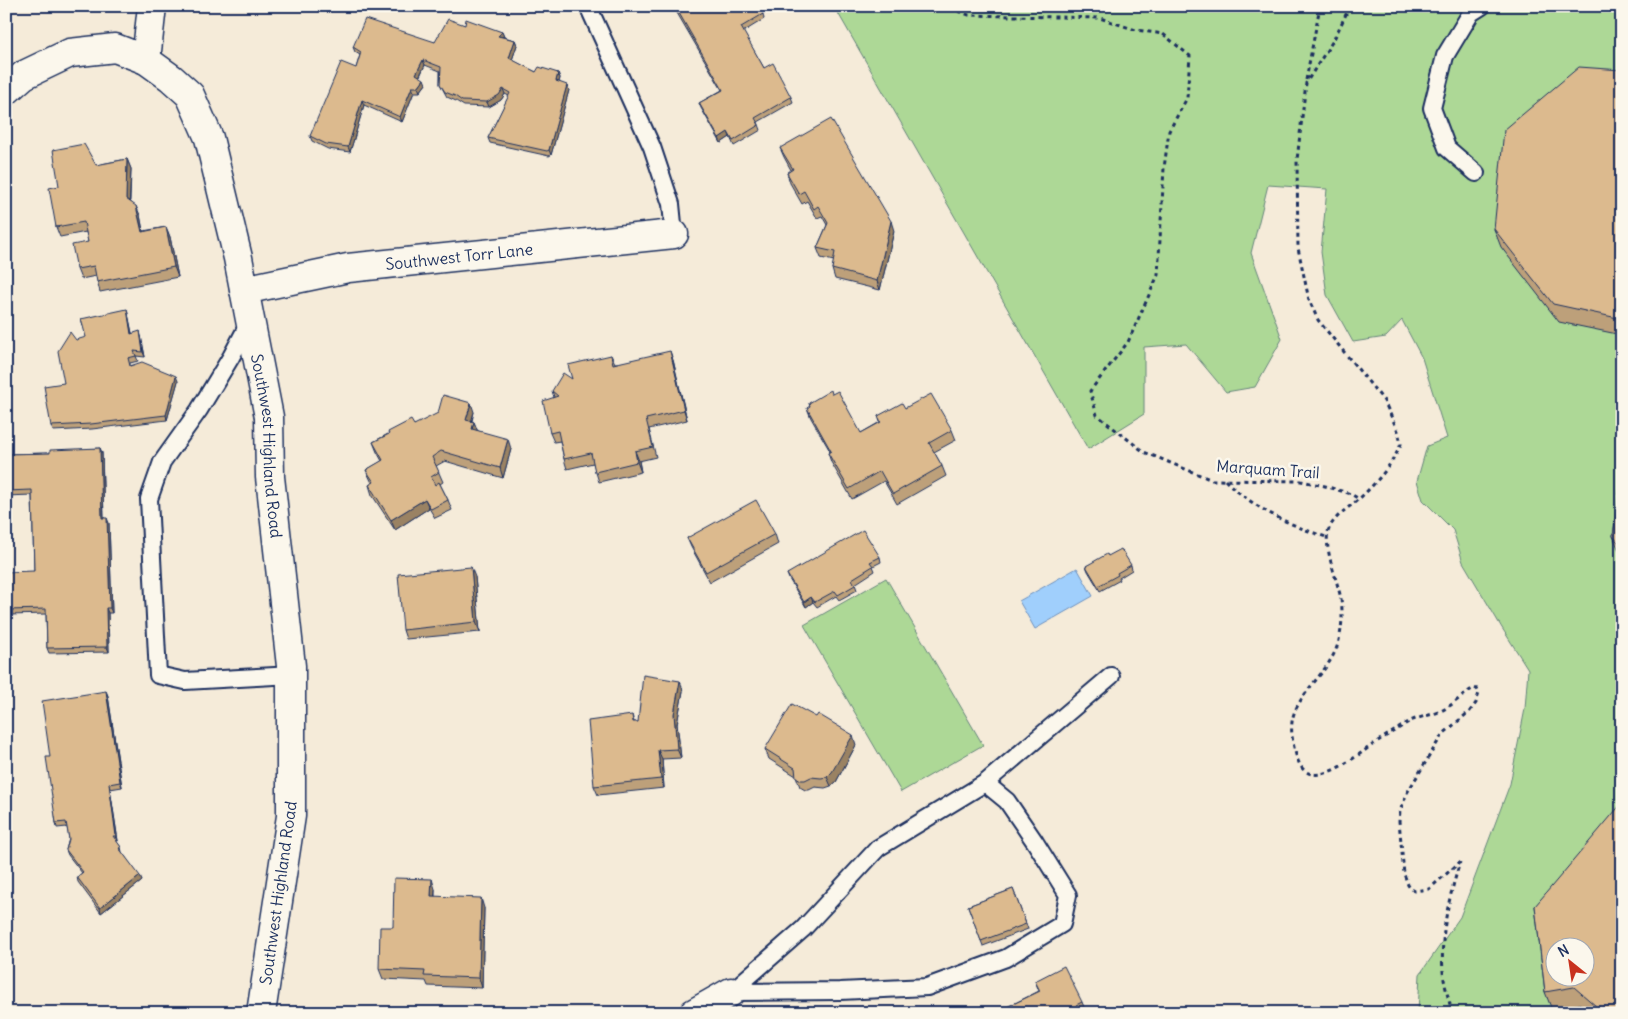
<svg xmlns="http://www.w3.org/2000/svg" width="1628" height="1019" font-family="Delius,sans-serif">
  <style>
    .green { fill: #add896; stroke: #64847a; fill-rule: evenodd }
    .water { fill: #a0cffc; stroke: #6b8fbd }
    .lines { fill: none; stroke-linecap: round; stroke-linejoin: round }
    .service-casing { stroke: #1b2f5e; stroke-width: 20 }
    .minor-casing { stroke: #1b2f5e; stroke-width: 31 }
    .path { stroke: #1b2f5e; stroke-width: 3; stroke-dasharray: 4 4; stroke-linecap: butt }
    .service { stroke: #fbf7ec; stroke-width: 16 }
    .minor { stroke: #fbf7ec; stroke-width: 28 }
    .wall { fill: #bda07a; stroke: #1b2f5e }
    .shaded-wall { fill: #9a8263; stroke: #1b2f5e }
    .building { fill: #dcba8e; stroke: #1b2f5e; fill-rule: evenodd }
    .labels { text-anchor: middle; stroke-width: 5; stroke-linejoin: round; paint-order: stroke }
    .street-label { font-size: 16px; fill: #1b2f5e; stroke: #fbf7ec }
  </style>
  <rect width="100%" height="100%" fill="#f5ebd9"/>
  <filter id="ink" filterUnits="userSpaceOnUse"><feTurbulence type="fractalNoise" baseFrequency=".02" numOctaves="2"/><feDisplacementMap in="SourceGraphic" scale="10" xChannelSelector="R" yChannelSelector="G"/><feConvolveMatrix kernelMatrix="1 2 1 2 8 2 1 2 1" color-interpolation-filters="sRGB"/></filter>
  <g filter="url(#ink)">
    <g class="green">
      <path d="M834 6H1622V1013H1418L1420 974 1460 917 1510 784 1525 709 1528 669 1502 628 1463 562 1453 530 1423 500 1417 481 1427 446 1447 438 1422 358 1402 320 1386 337 1353 342 1327 295 1321 252 1327 189 1268 185 1251 253 1282 339 1255 387 1226 392 1186 344 1144 347V414L1088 449ZM1556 946H1586V976H1556Z"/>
      <path d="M886 578 983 745 901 792 804 625Z"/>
    </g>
    <path class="water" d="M1077 568 1093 596 1035 629 1019 601Z"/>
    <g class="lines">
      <g class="service-casing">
        <g id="service">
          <path d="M588 6 652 147 671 204 674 234"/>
          <path d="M1476 173 1447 148 1432 108 1445 56 1471 13 1482 6"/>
          <path d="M250 321 231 357 199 410 162 462 149 499 158 675 185 681 292 675"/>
          <path d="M731 992 840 991 927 987 1006 958 1062 924 1068 895 1035 842 1007 801 985 783"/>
          <path d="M731 992 803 929 878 848 985 783 1111 676"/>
        </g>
      </g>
      <g class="minor-casing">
        <g id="minor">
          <path d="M146 60 152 6"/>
          <path id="s1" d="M6 91 24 75 70 53 115 48 146 60 171 78 190 95 209 138 238 258 269 417 270 477 291 666V816L261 1013"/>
          <path id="s2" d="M244 290 348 268 674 234"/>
          <path d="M694 1013 731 992"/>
        </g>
      </g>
      <g class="path">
        <path d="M943 6 969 15 1100 18 1136 30 1163 34 1190 56 1187 98 1169 131 1164 168 1158 275 1128 342 1090 391 1097 415 1144 452 1212 480 1301 481 1325 486 1351 494 1359 499"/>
        <path d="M1350 6 1334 39 1306 83 1297 160 1298 248 1309 300 1318 320 1384 401 1398 431 1401 444C1392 465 1377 482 1360 498 1349 508 1335 515 1329 529 1322 544 1338 582 1341 599 1343 613 1342 627 1339 640 1333 667 1306 686 1295 711 1289 724 1292 741 1296 755 1299 764 1302 772 1312 774 1332 778 1365 749 1381 739 1391 733 1401 727 1410 721 1420 717 1431 715 1441 711 1453 705 1462 695 1474 688L1477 689 1479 693 1476 703 1470 711 1442 735 1407 793 1400 811 1399 821 1404 874 1408 885 1411 889 1415 891 1429 889 1460 862"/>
        <path d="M1306 80 1320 6"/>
        <path d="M1225 480C1253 508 1289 525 1326 537"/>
        <path d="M1452 1013C1449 999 1444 985 1443 971 1440 933 1449 898 1460 862"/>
      </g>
      <use href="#service" class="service"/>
      <use href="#minor" class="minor"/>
    </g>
    <g class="wall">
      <path d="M673 6H758L763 14 764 19 743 32 764 68 791 97 793 102 758 122 761 130 734 146 730 137 721 143 701 108 699 103 722 90Z"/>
      <path d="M465 25 502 32 504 37 515 40 517 45 512 60 536 72 558 73 560 78 559 82 569 90 551 155 549 156 490 143 488 138 509 96 505 94 501 100 489 107 464 106 456 101 447 97 440 84V71L425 65 420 76 426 84 420 92H414L402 122 364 105 350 152 328 149 312 141 310 136 356 68 360 55 355 52 353 47 435 42Z"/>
      <path d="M1622 70V335L1559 322 1501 247 1494 229Z"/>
      <path d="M780 148 894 231 880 290 835 279 832 269 834 261 821 258 817 248 827 225 822 216 817 218 807 201 802 204 790 183 787 173 791 170 784 157Z"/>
      <path d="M127 159 131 169 130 201 140 215 143 231 166 227 170 237 178 277 100 292 96 276 81 279 77 269 88 242 86 232 60 237 56 227 59 186 96 165Z"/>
      <path d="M128 314 132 333 141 336 145 357 136 356 138 361 130 363V366L178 381 167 420 92 429 53 431 51 426 64 383 86 337Z"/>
      <path d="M611 355 615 363 673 360 687 420 649 429 656 457 639 461 641 472 599 482 593 463 567 469 564 459 560 441 554 442 550 433 554 397 552 391Z"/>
      <path d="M809 403 861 433 880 422 878 416 905 408 952 430 956 440 934 452 942 466 946 476 897 504 884 481 852 499 831 462 828 453 830 451 811 418 807 408 810 407Z"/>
      <path d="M474 412 472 421 474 422 477 430 511 449 503 478 445 461 436 466 443 482 440 484 448 500 452 510 435 518 429 508 395 530 372 495 369 485 372 483 366 470 382 461 377 452 373 442 388 434 414 425Z"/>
      <path d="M100 448 102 453 104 518 109 523 112 613H108L109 652 49 653 47 648 46 614 9 615 7 610 34 571 32 495 6 496V454L50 453Z"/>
      <path d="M1622 476V556L1620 553 1613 536Z"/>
      <path d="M775 534 778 544 710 582 691 547 687 538Z"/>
      <path d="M1108 556 1131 565 1132 570 1119 578 1120 580 1100 591 1088 571 1086 566Z"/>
      <path d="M880 557 881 562 873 566 875 571 855 584 857 590 839 600 836 596 817 607 813 602 806 607 789 579 787 574Z"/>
      <path d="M475 577 480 632 406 639 403 630Z"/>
      <path d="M680 681 683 691 677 724 681 758 662 759 664 788 598 795 594 786 632 715 634 722H638Z"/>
      <path d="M106 691 108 696 122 787 110 789 118 841H116L121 847 122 852 142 881 101 913 78 882 77 877 82 873 68 855 66 850 69 839 67 827 57 828 56 823 50 757Z"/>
      <path d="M856 745 836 782 831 786 825 788 815 787 809 790H805L800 787 796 776 769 759 765 749Z"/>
      <path d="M435 889V897L484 908 482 988 428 986 426 981 383 979 379 969 393 927Z"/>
      <path d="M1013 889 1028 929 983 946 968 906Z"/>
      <path d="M1535 906 1622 1013H1590L1580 1004 1552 1010 1545 992Z"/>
      <path d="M1035 981 1082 1002 1086 1012 1084 1013H1006L1005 1008 1039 991Z"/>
    </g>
    <g class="shaded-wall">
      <path d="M502 32 504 37 498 36Z"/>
      <path d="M515 40 517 45 511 63 509 58Z"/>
      <path d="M423 60 425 65 418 79 416 74Z"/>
      <path d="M558 73 560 78 558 86 556 81Z"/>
      <path d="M424 79 426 84 420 92 418 87Z"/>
      <path d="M567 85 569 90 551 155 549 150Z"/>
      <path d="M412 87 414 92 402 122 400 117Z"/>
      <path d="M503 89 505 94 501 100 489 107 487 102Z"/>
      <path d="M362 100 364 105 350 152 348 147Z"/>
      <path d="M728 132 730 137 721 143 719 138Z"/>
      <path d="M127 159 131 169 129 209 126 199Z"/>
      <path d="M136 206 140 215 145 242 142 232Z"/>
      <path d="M891 221 894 231 880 290 877 281Z"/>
      <path d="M166 227 170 237 178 277 174 267Z"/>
      <path d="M127 309 133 339 131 334Z"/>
      <path d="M140 331 141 336 145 357 143 352Z"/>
      <path d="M670 351 673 360 687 420 684 410Z"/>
      <path d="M176 376 178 381 167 420 166 415Z"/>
      <path d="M471 403 474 412 469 429 466 420Z"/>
      <path d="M474 422 478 432 472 429Z"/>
      <path d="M508 439 511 449 503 478 500 468Z"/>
      <path d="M100 448 102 453 104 523 102 518Z"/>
      <path d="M635 451 639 461 641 472 637 462Z"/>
      <path d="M425 499 429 508 395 530 391 520Z"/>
      <path d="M107 518 109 523 112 613 110 608Z"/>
      <path d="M471 567 475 577 480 632 476 622Z"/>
      <path d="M811 597 813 602 806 607 804 602Z"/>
      <path d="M106 608 108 613 109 652 107 647Z"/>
      <path d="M680 681 683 691 677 724 681 758 677 749 674 714Z"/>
      <path d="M106 691 108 696 122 787 120 782Z"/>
      <path d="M853 735 856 745 836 782 831 786 827 777Z"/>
      <path d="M658 750 662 759 664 788 661 779Z"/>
      <path d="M109 784 110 789 118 841 116 836Z"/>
      <path d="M140 876 142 881 101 913 100 908Z"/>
      <path d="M432 879 435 889 434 906 431 896Z"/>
      <path d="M481 898 484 908 482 988 479 978Z"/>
    </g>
    <g class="building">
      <path d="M675 6H758L763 14 741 27 764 68 773 63 791 97 755 118 759 125 733 141 728 132 719 138 699 103 723 90Z"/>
      <path d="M365 19 435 42 448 19 465 25 466 19 502 32 498 36 515 40 509 58 536 72 539 67 558 73 556 81 567 85 549 150 547 151 488 138 510 93 503 89 499 95 487 102 462 101 455 96 445 92 440 84 441 67 423 60 416 74 424 79 418 87H412L400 117 362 100 348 147 326 144 310 136 341 62 356 68 361 52 353 47Z"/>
      <path d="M1579 67 1622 70V319L1553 304 1494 229 1504 130Z"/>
      <path d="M831 119 891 221 877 281 832 269 835 252 817 248 828 223 818 206 814 209 804 191 799 194 787 173 793 169 780 148Z"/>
      <path d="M84 144 96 165 127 159 126 199 136 206 142 232 166 227 174 267 97 282 94 266 77 269 72 245 88 242 84 222 56 227 49 188 59 186 53 150Z"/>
      <path d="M127 309 131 334 140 331 143 352 134 351 136 356 128 358 130 366 142 362 176 376 166 415 91 424 51 426 44 386 64 383 58 351 70 332 76 340 86 337 81 319Z"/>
      <path d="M670 351 684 410 646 419 653 447 635 451 637 462 595 472 591 453 564 459 558 431 550 433 543 401 558 396 552 391 563 373 572 379 568 365 611 355 613 364Z"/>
      <path d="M831 390 832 394 838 391 861 433 881 422 878 416 902 403 905 408 931 394 952 430 929 443 942 466 893 494 880 471 849 489 828 453 831 451 807 408 810 406 809 403Z"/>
      <path d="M443 395 471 403 466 420 474 422 472 429 508 439 500 468 441 451 432 457 439 472 431 477 435 485 439 482 448 500 431 509 425 499 391 520 369 485 374 482 366 470 383 460 373 442 389 434 388 432 411 420 414 425 438 413Z"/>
      <path d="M100 448 102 518H107L110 608H106L107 647 47 648 46 609 7 610 6 572 34 571 32 490 6 491V454L50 453V450Z"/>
      <path d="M1622 476V547L1613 536 1621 477Z"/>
      <path d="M756 500 775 534 706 572 687 538Z"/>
      <path d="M863 530 880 557 870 562 873 566 852 579 855 585 838 595 835 591 815 602 811 597 804 602 787 574Z"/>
      <path d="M1121 549 1131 565 1117 573 1118 575 1098 586 1086 566 1107 554 1108 556Z"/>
      <path d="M471 567 476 622 403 630 398 574Z"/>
      <path d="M643 675 680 681 674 714 677 749 658 750 661 779 594 786 588 721 632 715 633 722H638Z"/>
      <path d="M106 691 120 782 109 784 116 836H113L121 847 119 848 140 876 100 908 77 877 83 872 66 850 69 839 66 822 56 823 46 757H50L42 701Z"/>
      <path d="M792 704 816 717 818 714 853 735 832 772 827 777 821 778 811 777 805 780H801L796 777 795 768 765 749Z"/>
      <path d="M1622 722V773L1616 724Z"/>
      <path d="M1622 803V1013H1604L1574 987 1545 992 1535 906ZM1556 946H1586V976H1556Z"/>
      <path d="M394 878 432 879 431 896 481 898 479 978 424 976 425 971 379 969 380 927H393Z"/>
      <path d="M1013 889 1026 924 981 941 968 906Z"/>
      <path d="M1064 966 1082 1002 1076 1005 1079 1013H1007L1005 1008 1040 991 1035 981Z"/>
    </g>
  </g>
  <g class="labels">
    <g class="street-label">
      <text dy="6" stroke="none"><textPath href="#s2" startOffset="218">Southwest Torr Lane</textPath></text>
      <text dy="6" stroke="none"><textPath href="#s1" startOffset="571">Southwest Highland Road</textPath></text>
      <text transform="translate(1268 469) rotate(4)" y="6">Marquam Trail</text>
      <text transform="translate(278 893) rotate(-82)" y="6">Southwest Highland Road</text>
    </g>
  </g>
  <rect width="1628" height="1019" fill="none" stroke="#fbf7ec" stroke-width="25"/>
  <rect x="12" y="12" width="1603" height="994" fill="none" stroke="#1b2f5e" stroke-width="2" filter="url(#ink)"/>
  <g transform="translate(1570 962) rotate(330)"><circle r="24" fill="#fbf7ec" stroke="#a1a7b3"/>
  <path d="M0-4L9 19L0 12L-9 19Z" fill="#c8321e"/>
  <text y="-8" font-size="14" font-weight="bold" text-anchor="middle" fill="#1b2f5e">N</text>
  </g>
</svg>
